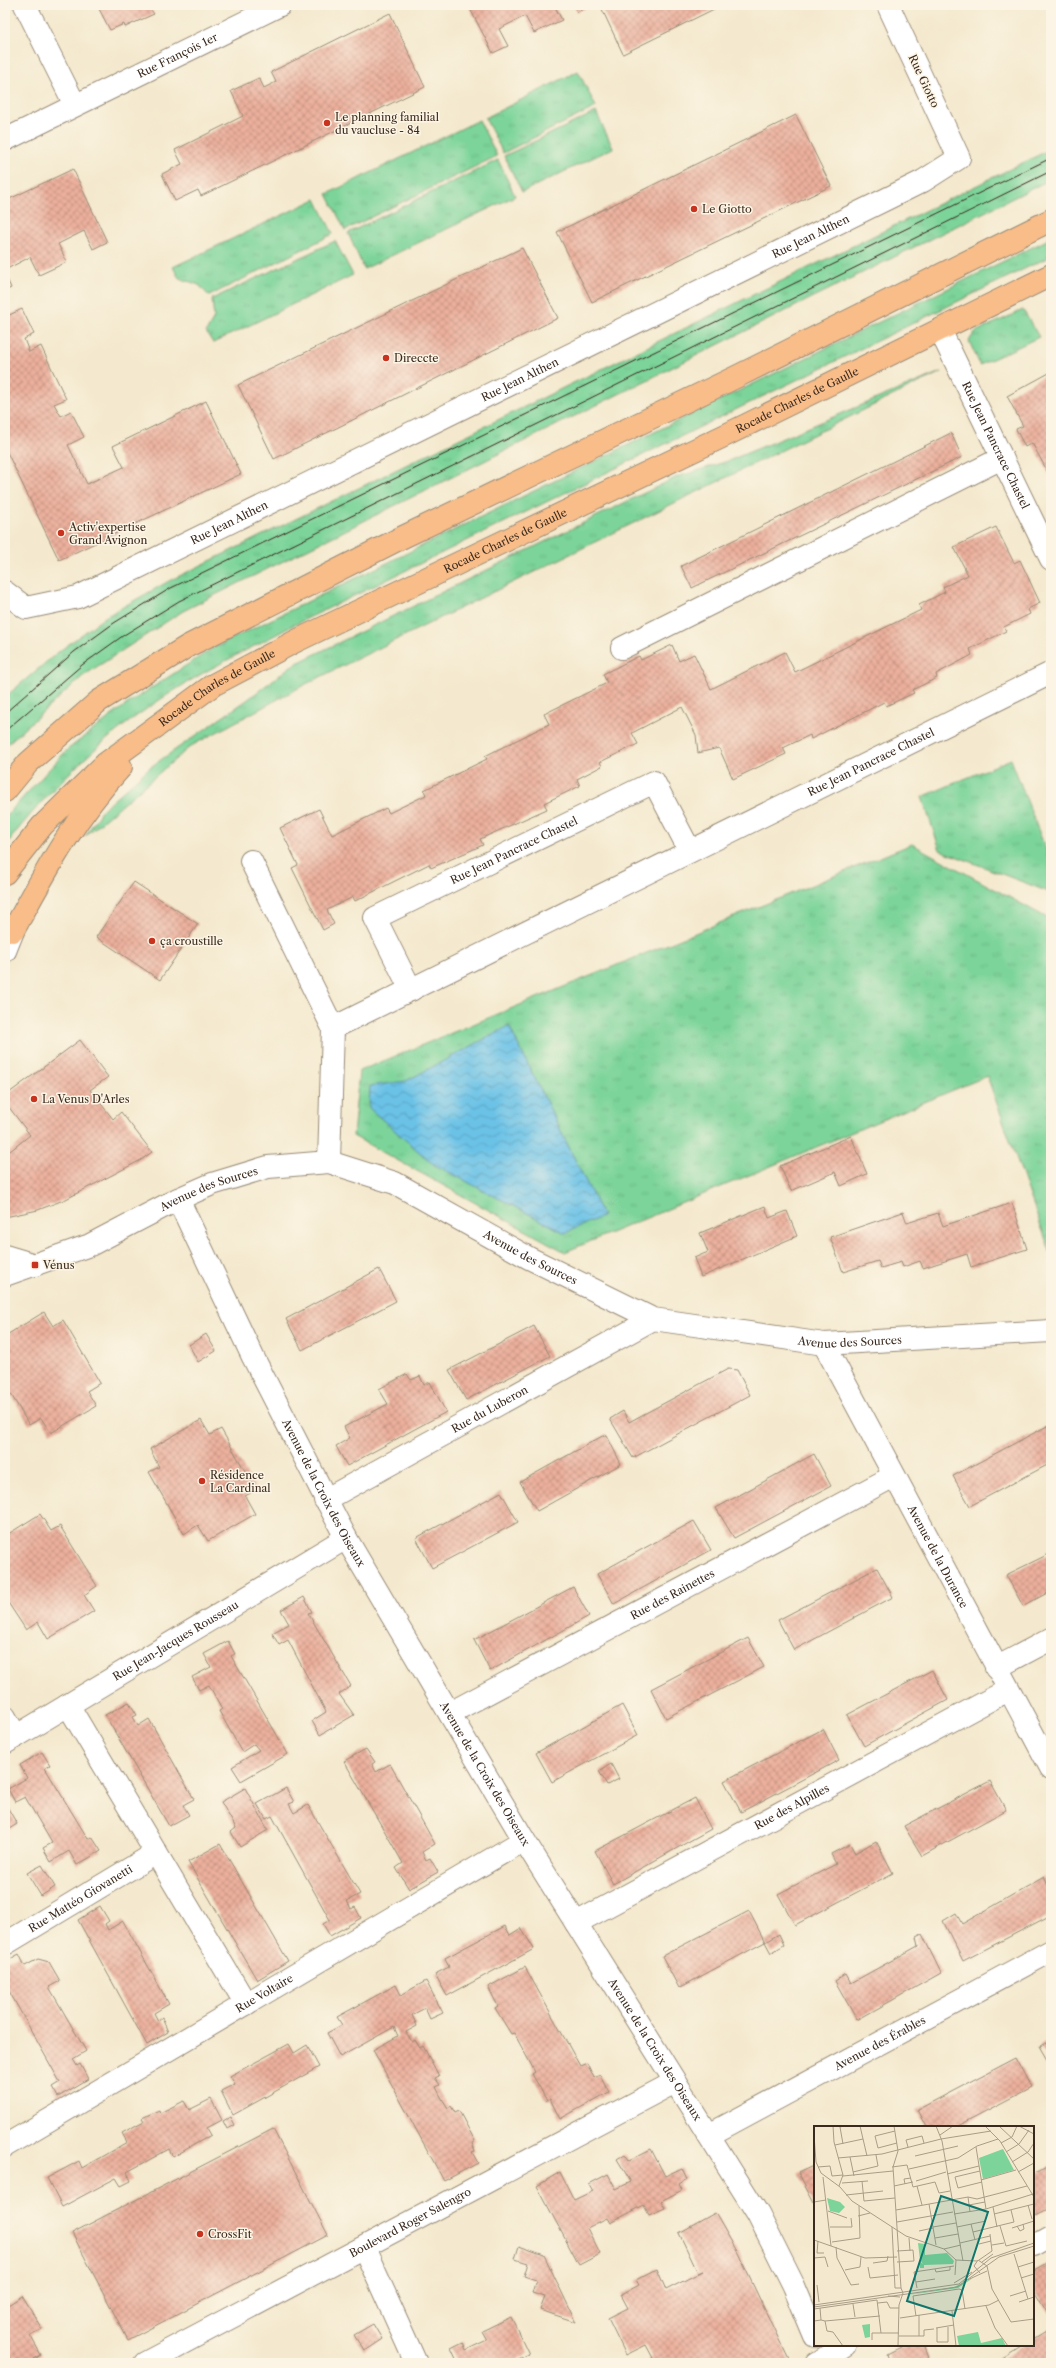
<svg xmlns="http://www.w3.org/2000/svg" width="1056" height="2368" font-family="'Libre Caslon Text',serif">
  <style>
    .grass { fill: url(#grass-tufts); stroke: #5c7f5c }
    .water { fill: url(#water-waves); stroke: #527682 }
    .building { fill: url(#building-cross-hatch) }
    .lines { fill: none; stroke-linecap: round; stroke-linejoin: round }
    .minor-casing { stroke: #988a76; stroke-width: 24 }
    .major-casing { stroke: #988a76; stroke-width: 24 }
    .minor { stroke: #fff; stroke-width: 22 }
    .major { stroke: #f8bd89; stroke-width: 22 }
    .tram { stroke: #3b2a1e; stroke-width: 1 }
    .poi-dot { fill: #c8321e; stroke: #fcf5e5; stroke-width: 1.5 }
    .labels { text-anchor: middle; stroke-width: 3; stroke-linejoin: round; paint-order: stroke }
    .street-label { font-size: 11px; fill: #3b2a1e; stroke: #fcf5e5 }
    .poi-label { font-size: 11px; fill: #3b2a1e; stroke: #fcf5e5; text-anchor: start }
    .inset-road { fill: none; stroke: #aa9d88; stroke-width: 1 }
    .view { fill: #0f766e; fill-opacity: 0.15; stroke: #0f766e; stroke-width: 2 }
    .inset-edge { fill: none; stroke: #3b2a1e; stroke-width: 2 }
  </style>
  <defs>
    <pattern id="grass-tufts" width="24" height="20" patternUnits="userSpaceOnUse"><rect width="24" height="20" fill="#7cd49a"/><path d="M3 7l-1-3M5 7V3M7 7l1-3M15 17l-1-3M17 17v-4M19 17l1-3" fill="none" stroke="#6cb684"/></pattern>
    <pattern id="water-waves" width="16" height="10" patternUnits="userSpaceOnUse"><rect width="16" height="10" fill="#6ac2e7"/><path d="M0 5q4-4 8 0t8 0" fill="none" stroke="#589ebb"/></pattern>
    <pattern id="building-cross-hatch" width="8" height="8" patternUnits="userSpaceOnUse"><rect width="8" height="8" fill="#ecb09d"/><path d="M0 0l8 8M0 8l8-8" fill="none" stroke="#c08f7f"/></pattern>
  </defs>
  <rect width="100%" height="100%" fill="#fcf5e5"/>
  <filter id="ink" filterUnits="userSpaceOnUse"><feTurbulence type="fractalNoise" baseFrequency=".025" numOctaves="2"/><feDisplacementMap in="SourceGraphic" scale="8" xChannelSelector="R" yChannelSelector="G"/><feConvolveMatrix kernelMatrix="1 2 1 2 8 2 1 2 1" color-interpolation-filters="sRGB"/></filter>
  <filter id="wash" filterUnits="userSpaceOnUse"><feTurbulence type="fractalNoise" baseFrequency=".012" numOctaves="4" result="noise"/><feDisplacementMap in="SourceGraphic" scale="16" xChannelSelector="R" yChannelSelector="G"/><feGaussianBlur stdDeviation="0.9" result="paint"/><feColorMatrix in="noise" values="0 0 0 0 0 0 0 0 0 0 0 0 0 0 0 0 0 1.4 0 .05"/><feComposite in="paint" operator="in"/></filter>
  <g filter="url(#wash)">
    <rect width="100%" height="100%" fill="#f4e9ce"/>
    <g class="grass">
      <path d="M578 71 596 107 503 153 485 118Z"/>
      <path d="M596 112 613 148 522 192 504 156Z"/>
      <path d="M479 120 497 156 345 230 327 194Z"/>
      <path d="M1051 149V179L183 611 83 676 5 746V697L57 653 105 617 169 581Z"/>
      <path d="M498 160 515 196 364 269 348 233Z"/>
      <path d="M316 199 333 234 209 296 199 285 179 278 173 267Z"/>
      <path d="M1051 238V256L292 626C252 648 210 667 172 692 108 732 51 786 5 846V817L67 750 127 704 213 648Z"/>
      <path d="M335 241 353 275 213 343 206 332 214 318 212 299Z"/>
      <path d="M1023 310 1039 337 980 365 969 341 975 332Z"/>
      <path d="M941 372 306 684 191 746 85 836 102 810 149 768 247 700 291 666 677 477 728 461Z"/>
      <path d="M1011 759 1051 863V893L940 850 922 797Z"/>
      <path d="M912 844 1051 920V1254L987 1076 565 1252 353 1136 359 1071Z"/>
    </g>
    <path class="water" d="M509 1026 603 1216 565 1233 433 1164 369 1108 370 1086 406 1081Z"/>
    <g id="blocks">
      <g class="building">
        <path d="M97 5H161L151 10 154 14 125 27 124 24 110 30Z"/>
        <path d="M468 5H554L562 20 534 33 525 16 499 29 508 46 493 53Z"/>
        <path d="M574 5H592L577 12Z"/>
        <path d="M600 5H722L623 54Z"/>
        <path d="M390 13 425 87 201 196 198 190 175 201 162 174 182 164 175 150 243 116 231 91 259 78 264 88 276 82 271 72Z"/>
        <path d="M796 115 831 186 592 302 557 232Z"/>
        <path d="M73 169 107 242 93 249 84 231 58 244 67 262 39 275 30 257 5 270V201Z"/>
        <path d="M522 248 558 318 274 459 238 385Z"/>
        <path d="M5 274 11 288 5 291Z"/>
        <path d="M22 309 34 334 24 339 29 352 41 346 66 399 54 404 61 416 71 411 84 437 68 445 87 484 124 467 113 446 206 401 241 474 59 560 5 448V317Z"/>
        <path d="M1051 372V478L1032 443 1025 447 1016 429 1023 426 1007 396Z"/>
        <path d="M951 433 962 457 692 588 681 566Z"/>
        <path d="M996 527 1014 563 1020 560 1040 603 1028 609 1030 614 1004 627 1006 631 970 649 972 655 936 674 937 678 912 690 914 693 886 706 884 702 811 739 810 735 783 748 786 754 733 779 719 748 698 753 696 735 682 707 632 733 638 744 600 762 602 766 577 779 580 786 544 803 547 809 480 839 483 845 431 868 429 864 355 901 353 897 327 910 334 924 323 930 292 868 298 865 280 828 319 809 332 835 386 808 389 813 426 795 424 790 487 759 485 756 549 724 544 714 607 683 603 674 639 656 641 660 672 645 679 661 694 654 711 689 785 652 795 672 921 610 919 605 945 592 943 587 968 575 954 547Z"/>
        <path d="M134 882 198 924 160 980 96 937Z"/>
        <path d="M80 1040 108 1077 90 1090 113 1119 121 1112 152 1152 141 1160 66 1199 38 1210 5 1217V1155L30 1135 5 1102V1096Z"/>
        <path d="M851 1136 867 1174 841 1186 835 1172 791 1191 780 1166Z"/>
        <path d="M1012 1203 1027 1249 971 1267 967 1254 923 1268 920 1261 903 1267 901 1262 881 1268 878 1261 843 1272 830 1237 903 1212 907 1223 938 1213 943 1226Z"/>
        <path d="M765 1206 769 1218 787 1211 797 1236 701 1277 694 1258 708 1252 700 1233Z"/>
        <path d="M379 1269 396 1301 302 1350 286 1319Z"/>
        <path d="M44 1312 53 1326 63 1320 100 1383 87 1391 96 1406 51 1433 41 1418 29 1425 5 1384V1336Z"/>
        <path d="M534 1326 550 1356 466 1400 449 1370Z"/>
        <path d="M206 1334 216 1351 198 1362 189 1345Z"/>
        <path d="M728 1369 737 1370 750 1395 633 1458 610 1419 623 1411 629 1422Z"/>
        <path d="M407 1374 411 1380 420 1376 424 1385 430 1382 446 1412 347 1466 336 1446 350 1438 344 1427 388 1404 379 1389Z"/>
        <path d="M201 1420 210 1435 221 1429 256 1490 245 1496 255 1514 208 1541 198 1525 184 1534 149 1472 159 1467 150 1449Z"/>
        <path d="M1051 1424V1463L970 1506 953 1476Z"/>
        <path d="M606 1434 621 1464 537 1511 520 1482Z"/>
        <path d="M814 1454 831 1486 734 1538 716 1508Z"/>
        <path d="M501 1492 518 1522 432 1568 416 1538Z"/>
        <path d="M40 1514 51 1531 60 1526 97 1586 84 1595 94 1611 48 1639 38 1622 26 1630 5 1598V1536Z"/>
        <path d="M694 1521 711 1550 614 1604 597 1574Z"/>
        <path d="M1051 1553V1591L1023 1606 1006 1575Z"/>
        <path d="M877 1568 893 1597 794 1650 778 1620Z"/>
        <path d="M573 1587 589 1616 490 1671 474 1640Z"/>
        <path d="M304 1597 312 1612 308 1613 351 1686 339 1694 354 1715 320 1735 312 1721 326 1712 288 1640 279 1645 272 1633 289 1624 281 1610Z"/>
        <path d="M748 1638 764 1667 666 1718 651 1689Z"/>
        <path d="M228 1641 235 1654 231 1656 288 1754 241 1781 232 1767 259 1750 254 1744 242 1752 219 1711 222 1709 209 1685 199 1690 192 1677 211 1667 204 1654Z"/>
        <path d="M932 1670 948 1700 864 1746 847 1715Z"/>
        <path d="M129 1702 137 1715 133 1717 138 1726 149 1719 194 1799 183 1805 189 1815 169 1826 105 1715Z"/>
        <path d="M622 1705 638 1735 552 1782 536 1753Z"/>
        <path d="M823 1729 839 1760 741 1812 724 1781Z"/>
        <path d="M366 1749 375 1762 372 1764 376 1772 390 1764 435 1844 422 1852 426 1860 430 1858 438 1872 409 1889 396 1868 403 1863 344 1761Z"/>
        <path d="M42 1752 50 1765 45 1768 88 1839 92 1837 101 1851 77 1865 69 1851 51 1862 43 1848 52 1843 25 1797 15 1802 8 1789 27 1778 20 1765Z"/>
        <path d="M611 1764 619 1779 607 1785 599 1771Z"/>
        <path d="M990 1781 1006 1810 922 1856 904 1826Z"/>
        <path d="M245 1788 268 1830 240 1847 231 1832 236 1828 221 1802Z"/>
        <path d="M286 1788 294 1802 289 1804 294 1813 308 1805 360 1894 347 1901 351 1909 355 1907 361 1918 330 1936 323 1924 330 1920 272 1816 266 1819 257 1804Z"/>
        <path d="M695 1798 711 1829 613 1884 595 1851Z"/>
        <path d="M5 1803 17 1824 9 1829 5 1823Z"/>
        <path d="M876 1841 893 1873 795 1925 778 1894 836 1864 831 1854 850 1844 855 1853Z"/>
        <path d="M220 1844 288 1961 257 1980 188 1862Z"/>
        <path d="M42 1865 55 1887 41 1896 27 1873Z"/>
        <path d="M1044 1877 1051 1891V1915L963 1961 943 1921 956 1913 962 1924Z"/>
        <path d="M100 1906 109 1921 105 1924 108 1930 123 1921 169 2004 154 2013 158 2021 162 2018 168 2032 147 2045 78 1920Z"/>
        <path d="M749 1911 765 1942 679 1988 662 1956Z"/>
        <path d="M505 1926 510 1935 521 1928 534 1949 447 1996 435 1974 449 1967 445 1958Z"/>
        <path d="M779 1934 784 1945 771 1953 765 1942Z"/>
        <path d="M922 1934 941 1973 857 2020 835 1981 846 1974 851 1983 918 1946 916 1937Z"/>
        <path d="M19 1954 25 1966 38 1959 49 1962 60 1981 49 1987 86 2051 73 2059 77 2066 80 2064 88 2079 58 2097 52 2087 60 2082 5 1984V1962Z"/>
        <path d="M525 1967 580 2066 587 2063 594 2078 600 2075 609 2092 560 2119 550 2099 547 2101 540 2088 532 2074 535 2072 514 2033 511 2034 495 2008 498 2006 488 1987Z"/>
        <path d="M426 1981 443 2013 430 2019 425 2008 412 2015 417 2026 406 2032 412 2042 415 2040 420 2048 423 2046 439 2076 435 2078 440 2085 436 2087 441 2097 448 2108 451 2106 455 2113 459 2111 475 2141 472 2143 475 2151 472 2152 478 2163 444 2181 373 2050 398 2036 394 2027 340 2057 327 2033 342 2025 337 2017 396 1985 401 1995Z"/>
        <path d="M1051 2040V2065L1040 2046Z"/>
        <path d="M289 2044 294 2053 307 2045 319 2067 233 2115 221 2091 235 2084 230 2076Z"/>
        <path d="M1016 2058 1032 2088 957 2127H926L917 2110Z"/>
        <path d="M211 2099 222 2120 207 2128 211 2135 173 2157 169 2149 127 2172 131 2181 121 2186 116 2178 62 2207 47 2178 79 2161 82 2168 127 2142 122 2133 144 2121 142 2118 159 2110 160 2113 184 2101 189 2110Z"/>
        <path d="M230 2117 234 2125 227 2129 223 2121Z"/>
        <path d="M273 2129 328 2235 128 2340 72 2233Z"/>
        <path d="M651 2149 665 2176 682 2168 687 2179 679 2184 682 2190 661 2201 665 2208 649 2215 644 2205 610 2223 607 2218 587 2228 600 2254 579 2265 537 2186 560 2172 574 2200 593 2191 589 2184 608 2174 616 2189 631 2182 617 2159 625 2154 629 2160Z"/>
        <path d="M815 2165V2202L814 2203 798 2173Z"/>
        <path d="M1051 2165V2206L1033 2215V2175Z"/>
        <path d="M715 2213 738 2253 790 2363H644L653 2358 646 2345 626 2355 608 2318 628 2308 621 2295 639 2285 636 2280 657 2269 666 2290 703 2271 698 2273 679 2233Z"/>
        <path d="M519 2246 544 2255 576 2322 540 2310 545 2297 532 2293 536 2280 524 2276 528 2263 515 2259Z"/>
        <path d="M1051 2261V2316L1033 2287V2271Z"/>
        <path d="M22 2296 42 2329 30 2335 41 2355 27 2363H12L5 2351V2307Z"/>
        <path d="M511 2317 529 2354 510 2363H458L451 2348 463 2342 466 2350 487 2340 482 2331Z"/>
        <path d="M373 2324 382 2339 364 2351 354 2335Z"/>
        <path d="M1051 2328V2363H996L1024 2345H1033V2339Z"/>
        <path d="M905 2345H923L930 2363H890L887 2354Z"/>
      </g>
    </g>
  </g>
  <g filter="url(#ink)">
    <use href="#blocks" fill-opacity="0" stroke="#988a76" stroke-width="1"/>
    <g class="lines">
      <g class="minor-casing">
        <g id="minor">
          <path d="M25 5 75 105"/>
          <path id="s1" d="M5 140 280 5"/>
          <path id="s2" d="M940 330 1051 559"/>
          <path id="s3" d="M5 592 26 608 78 597 923 181 959 158 888 5"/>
          <path d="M622 648 1002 458"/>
          <path d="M251 861 333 1028 329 1162"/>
          <path d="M5 951 13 931"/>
          <path id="s4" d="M411 990 375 918 654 782 690 851"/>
          <path id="s5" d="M333 1028 1051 673"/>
          <path id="s6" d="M178 1199 253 1357 346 1538 524 1840 758 2214 794 2286 815 2336"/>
          <path d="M5 1256 35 1265"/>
          <path id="s7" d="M5 1275 90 1245 178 1199 212 1184 268 1167 329 1162 395 1183 529 1258 653 1319 824 1344 1051 1331"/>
          <path id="s8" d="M824 1344 1051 1768"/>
          <path id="s9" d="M325 1500 653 1319"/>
          <path d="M996 1668 1051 1639"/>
          <path d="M68 1705 246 2004"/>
          <path id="s10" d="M450 1713 894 1476"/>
          <path d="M5 1717 16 1736"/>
          <path id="s11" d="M5 1743 346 1538"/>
          <path id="s12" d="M576 1923 1008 1690"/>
          <path id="s13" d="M5 1944 156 1853"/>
          <path id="s14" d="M709 2135 1051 1951"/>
          <path id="s15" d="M5 2146 524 1840"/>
          <path d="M1033 2246 1051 2236"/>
          <path d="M364 2248 416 2363"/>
          <path id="s16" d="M145 2363 675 2082"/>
          <path d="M817 2363 845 2345"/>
        </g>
      </g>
      <g class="major-casing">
        <g id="major">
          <path d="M5 791 28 763 99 701 188 646 403 537 736 377 1051 220"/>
          <path id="s17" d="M5 873 42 826 105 764 213 685 296 641 730 433 1051 275"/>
          <path d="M13 931C46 871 74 818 121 767"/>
        </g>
      </g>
      <use href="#minor" class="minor"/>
      <use href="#major" class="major"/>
      <g class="tram">
        <path d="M5 713 74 652 114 623 171 588 1051 158"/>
        <path d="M5 731 82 665 124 635 179 601 1051 171"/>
      </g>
    </g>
  </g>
  <g class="poi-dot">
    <circle cx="327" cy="123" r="4"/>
    <circle cx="694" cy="209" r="4"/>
    <circle cx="386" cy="358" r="4"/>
    <circle cx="61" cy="533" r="4"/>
    <circle cx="152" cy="941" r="4"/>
    <circle cx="34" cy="1099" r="4"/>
    <rect x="31" y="1261" width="8" height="8" rx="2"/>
    <circle cx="202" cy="1481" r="4"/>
    <circle cx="200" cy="2234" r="4"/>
  </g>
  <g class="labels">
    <g class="street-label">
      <text dy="4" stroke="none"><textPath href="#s1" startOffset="192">Rue François 1er</textPath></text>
      <text transform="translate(924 81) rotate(65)" y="4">Rue Giotto</text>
      <text dy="4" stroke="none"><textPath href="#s3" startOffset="896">Rue Jean Althen</textPath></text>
      <text dy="4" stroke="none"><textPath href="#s3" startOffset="572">Rue Jean Althen</textPath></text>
      <text dy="4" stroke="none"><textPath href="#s17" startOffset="932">Rocade Charles de Gaulle</textPath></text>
      <text dy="4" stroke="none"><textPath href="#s2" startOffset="128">Rue Jean Pancrace Chastel</textPath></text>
      <text dy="4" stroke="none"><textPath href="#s3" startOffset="248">Rue Jean Althen</textPath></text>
      <text dy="4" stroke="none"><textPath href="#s17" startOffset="608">Rocade Charles de Gaulle</textPath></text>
      <text dy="4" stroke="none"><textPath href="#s17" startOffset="284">Rocade Charles de Gaulle</textPath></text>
      <text dy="4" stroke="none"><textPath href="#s5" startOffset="600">Rue Jean Pancrace Chastel</textPath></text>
      <text dy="4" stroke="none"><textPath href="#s4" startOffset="235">Rue Jean Pancrace Chastel</textPath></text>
      <text dy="4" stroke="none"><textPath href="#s7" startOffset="222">Avenue des Sources</textPath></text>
      <text dy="4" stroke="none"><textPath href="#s7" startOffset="570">Avenue des Sources</textPath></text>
      <text dy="4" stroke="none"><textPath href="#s7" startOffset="906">Avenue des Sources</textPath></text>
      <text dy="4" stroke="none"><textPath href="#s9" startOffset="188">Rue du Luberon</textPath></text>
      <text dy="4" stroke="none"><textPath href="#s6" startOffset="328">Avenue de la Croix des Oiseaux</textPath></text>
      <text dy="4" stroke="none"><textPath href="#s8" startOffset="241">Avenue de la Durance</textPath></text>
      <text dy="4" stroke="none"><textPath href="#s10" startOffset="252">Rue des Rainettes</textPath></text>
      <text dy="4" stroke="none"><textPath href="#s11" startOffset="199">Rue Jean-Jacques Rousseau</textPath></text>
      <text dy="4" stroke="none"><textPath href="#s6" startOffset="652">Avenue de la Croix des Oiseaux</textPath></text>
      <text dy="4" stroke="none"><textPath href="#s12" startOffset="245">Rue des Alpilles</textPath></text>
      <text dy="4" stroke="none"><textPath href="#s13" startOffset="88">Rue Mattéo Giovanetti</textPath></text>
      <text dy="4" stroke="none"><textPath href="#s15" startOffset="301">Rue Voltaire</textPath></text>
      <text dy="4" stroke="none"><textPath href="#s14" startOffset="194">Avenue des Érables</textPath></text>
      <text dy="4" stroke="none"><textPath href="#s6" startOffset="976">Avenue de la Croix des Oiseaux</textPath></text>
      <text dy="4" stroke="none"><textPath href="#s16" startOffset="300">Boulevard Roger Salengro</textPath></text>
    </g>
    <g class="poi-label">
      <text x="335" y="121">Le planning familial<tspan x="335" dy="13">du vaucluse - 84</tspan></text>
      <text x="702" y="213">Le Giotto</text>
      <text x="394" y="362">Direccte</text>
      <text x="69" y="531">Activ'expertise<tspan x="69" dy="13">Grand Avignon</tspan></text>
      <text x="160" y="945">ça croustille</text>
      <text x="42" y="1103">La Venus D'Arles</text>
      <text x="43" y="1269">Vénus</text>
      <text x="210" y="1479">Résidence<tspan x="210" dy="13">La Cardinal</tspan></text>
      <text x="208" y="2238">CrossFit</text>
    </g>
  </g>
  <g transform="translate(814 2126)">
    <rect width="220" height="220" fill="#f4e9ce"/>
    <path d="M104 117 111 118V129L133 127 140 135 139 138 110 139V142H106L105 135 109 138 106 134ZM159 152 144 162 93 169 140 161ZM56 198V211L51 212 48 199ZM164 206 167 217 188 212 192 220H145L143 210Z" fill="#7cd49a"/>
    <path d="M189 23 200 44 169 53 165 32ZM13 72 26 76 31 81 25 87 16 85Z" fill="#7cd49a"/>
    <path class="inset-road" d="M19 0 20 16 29 49 25 60M46 0 53 30M80 0 84 25 79 41 87 162M122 0 128 15 149 135M171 0 186 15 220 71M185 0 220 33M205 0 220 8M81 5 61 10 64 22 83 17M0 9 2 36 7 47 26 61 38 75 92 110 130 123 142 134 163 135M126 9 139 0M187 17 198 11 203 0M29 18 26 1 30 0M21 19 49 13M94 21 92 14 108 10 110 17M162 21 172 83M192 26 205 18 215 4M101 30 144 20M36 31 40 50M24 32 68 28 127 13 177 5M198 36 214 26 220 17M4 41 16 40 18 50 29 49M78 41 93 39 99 61 121 56 125 67 136 65M95 43 144 32 163 20 184 13M166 45 141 51 144 62 168 56M39 46 64 40 62 29M204 46 220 37M133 48 165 40M29 50 79 45M9 51 17 120M167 54 202 44M48 55 50 75 81 72M102 55 132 46M28 57 54 55M91 58 90 53 97 52M80 60 99 56M103 60 108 79M32 69 69 65M154 71 156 86M0 76 12 74M115 78 122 119M155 79 171 76M214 79 218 93M179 81 183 101M82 84 154 71 163 73 213 60M14 85 33 92M140 88 172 83 219 68M180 88 220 78M44 90 56 87M83 96 139 86M157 98 161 114M186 100 192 120 213 115M203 100 206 105 210 103 209 98M16 101H38L37 92M78 101 81 162M119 101 142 97M143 101 172 95M198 102 220 95M105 105 119 102M159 106 200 96 197 84M95 112 96 125M121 112 144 108M0 114 51 132 83 131M4 115 3 127H10M18 116 46 112 45 80M146 117 176 110M165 118 177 115M178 119 190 117M22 121 23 132 37 159 45 158M130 123 147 119M83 125 99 124 100 135 83 136M200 128 214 173M0 132 11 131 14 141M165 134 178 125 176 108M168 136 179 128M59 137 73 135 74 130M54 141 56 152 84 149M204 141 220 136M121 143 122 146 136 144V141M31 144 46 141 47 131M166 147 160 140 164 134 173 140 178 163 197 196 220 193M141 149 142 134M207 152 220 148M102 156 121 153M149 156 173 145M140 157 158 146M3 159 5 176M81 162H87L89 167 85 179 84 220M103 162 100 146 140 140M74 170 86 171M196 170 212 165M205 176 220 171M64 177 73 176 76 182H85M39 178 41 191M0 179 145 158 177 132 220 117M172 180 181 202 194 220M0 181 143 161 185 131 220 120M0 183 63 174 67 207M138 185 142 220M105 189V210M102 190 99 170 145 163 148 164 151 183M86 192 175 179 185 174M7 194 11 195 66 190M0 195 7 194 6 182M11 195 13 205 19 206 29 220M122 202 140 199M123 202V216H134V201M85 210H110V204L120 203M58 214V207H85"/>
    <path class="view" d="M127 70 174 86 140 190 93 175Z"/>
    <rect width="220" height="220" class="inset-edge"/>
  </g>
  <rect width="1056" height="2368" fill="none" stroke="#fcf5e5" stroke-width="20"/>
</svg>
